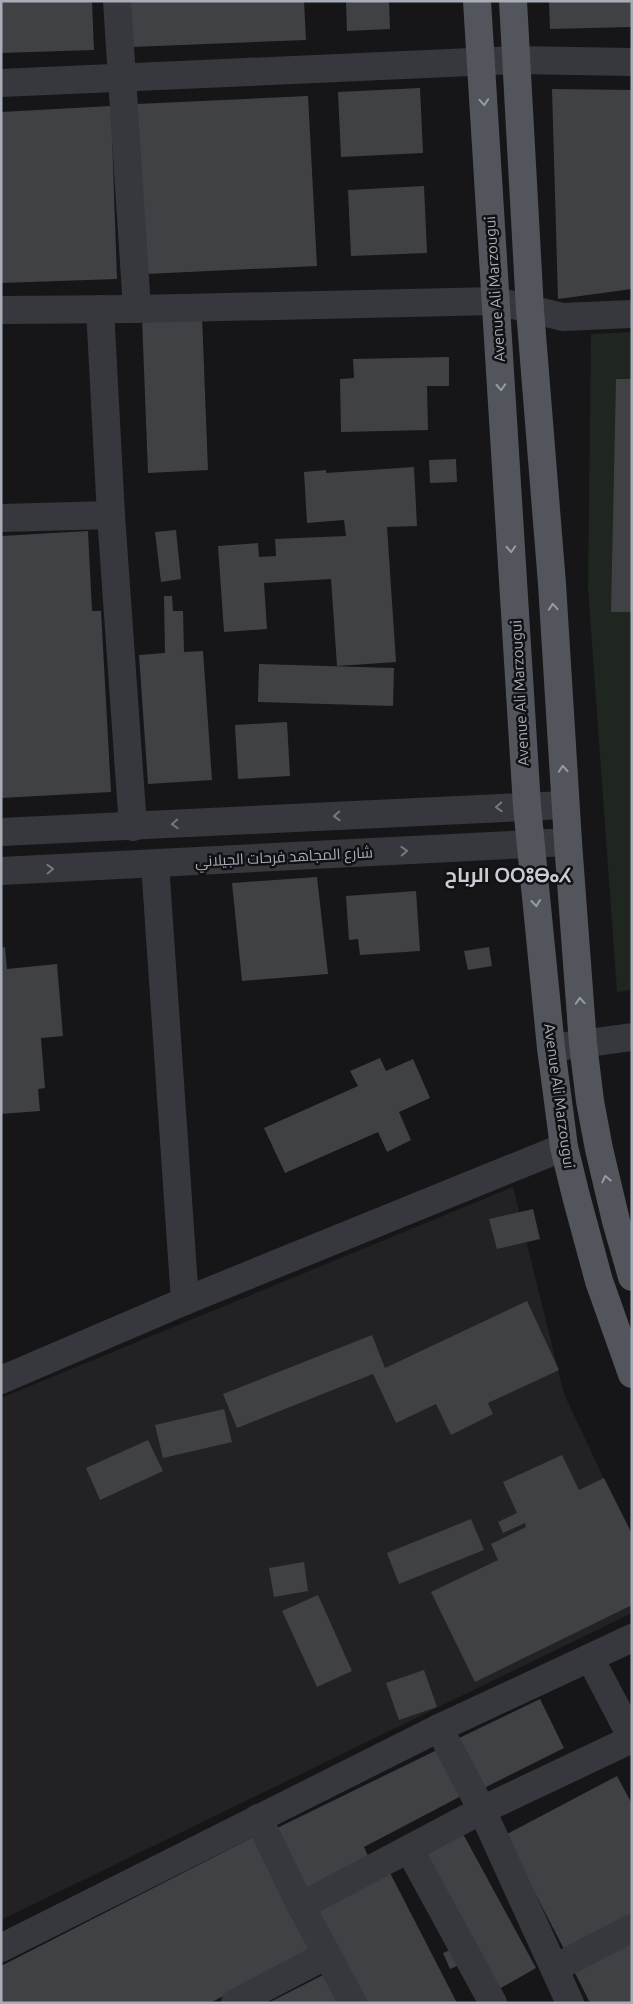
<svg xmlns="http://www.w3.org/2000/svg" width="633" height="2004" font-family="Ubuntu,Cairo,'Noto Sans Tifinagh',sans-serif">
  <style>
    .built { fill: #222225 }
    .green { fill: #1e261f }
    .building { fill: #404145 }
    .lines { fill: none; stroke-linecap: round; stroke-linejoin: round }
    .minor { stroke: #37383d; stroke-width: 28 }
    .major { stroke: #53555c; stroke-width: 28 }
    .oneway { stroke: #979ba6 }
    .oneway2 { stroke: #757881 }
    .labels { text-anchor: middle; stroke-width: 5; stroke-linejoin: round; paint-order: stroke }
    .street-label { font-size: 15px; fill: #a8adb8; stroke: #111113 }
    .district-label { font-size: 20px; font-weight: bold; fill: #c9ccd4; stroke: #111113 }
  </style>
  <rect width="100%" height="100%" fill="#161618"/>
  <path class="built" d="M513 1187 564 1394 632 1538V1613L1 1920V1398Z"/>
  <path class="green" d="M632 332V990L617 992 588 588 591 334Z"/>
  <g class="building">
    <path d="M1 1H92L94 50 1 53Z"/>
    <path d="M130 1H304L306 40 132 47Z"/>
    <path d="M346 1H389L390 29 347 31Z"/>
    <path d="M549 1H632V27L550 29Z"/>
    <path d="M420 88 423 153 341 157 338 92Z"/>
    <path d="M552 89 632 90V289L558 299Z"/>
    <path d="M308 96 317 266 146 274 137 104Z"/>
    <path d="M111 106 117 279 1 283V112Z"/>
    <path d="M424 186 427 253 351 256 348 190Z"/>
    <path d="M202 316 208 470 148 473 142 318Z"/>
    <path d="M449 357V386H427L428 430 341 432 340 379 354 378 353 359Z"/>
    <path d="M616 379H632V612H611Z"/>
    <path d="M456 459 457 482 430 483 429 460Z"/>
    <path d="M414 467 417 526 387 527 396 662 337 666 331 579 264 583 267 629 224 632 218 546 258 543 259 557 276 556 275 539 346 536 344 520 307 523 304 472 326 470V473Z"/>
    <path d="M176 530 181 579 161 582 155 532Z"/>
    <path d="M88 531 92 611H101L111 792 1 798V536Z"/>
    <path d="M164 596H172L173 611H183L184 652 203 651 212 780 148 784 139 655 165 653Z"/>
    <path d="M259 664 394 668 393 706 258 702Z"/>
    <path d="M287 722 290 776 238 779 235 725Z"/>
    <path d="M317 877 328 974 242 981 232 883Z"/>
    <path d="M416 891 420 951 360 955 358 939 349 940 346 896Z"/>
    <path d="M5 947 7 969 57 964 63 1036 41 1038 45 1088 38 1089 40 1111 1 1114V948Z"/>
    <path d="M489 947 492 966 468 970 464 951Z"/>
    <path d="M380 1058 386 1071 413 1059 430 1098 399 1112 411 1140 387 1152 378 1132 285 1173 264 1128 358 1086 350 1071Z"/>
    <path d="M533 1209 540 1239 497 1249 489 1219Z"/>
    <path d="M527 1301 559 1370 488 1403 493 1414 451 1435 436 1404 396 1423 373 1374 237 1428 223 1394 372 1335 385 1368Z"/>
    <path d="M224 1409 232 1442 163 1458 155 1425Z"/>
    <path d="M148 1440 163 1471 100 1500 86 1468Z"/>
    <path d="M562 1455 579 1490 604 1478 632 1534V1605L475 1682 431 1592 498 1560 491 1544 526 1527 525 1523 503 1533 498 1522 517 1513 503 1482Z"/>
    <path d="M471 1519 484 1550 399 1584 387 1553Z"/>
    <path d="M304 1562 308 1591 274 1597 269 1568Z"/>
    <path d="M318 1595 352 1671 317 1687 282 1611Z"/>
    <path d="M424 1670 437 1707 399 1720 386 1683Z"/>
    <path d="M540 1699 564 1748 480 1790 455 1740Z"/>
    <path d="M443 1747 467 1793 364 1847 369 1858 307 1891 275 1829Z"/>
    <path d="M617 1776 632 1804V1917L565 1951 505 1835Z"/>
    <path d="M462 1832 536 1968 499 1989 427 1859V1853Z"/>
    <path d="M257 1835 316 1949 210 2003H1V1966Z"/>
    <path d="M388 1869 457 2003H364L314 1907Z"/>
    <path d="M632 1941V2003H590L574 1971Z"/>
    <path d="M466 1943 473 1959 450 1969 443 1953Z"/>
    <path d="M327 1973 342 2003H268Z"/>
  </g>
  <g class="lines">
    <g class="minor">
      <path d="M117 1 137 309"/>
      <path d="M1 83 517 60 632 62"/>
      <path d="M100 309 111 515 133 827"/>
      <path d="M1 310 137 309 496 301 563 317 632 314"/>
      <path d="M1 518 111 515"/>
      <path d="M1 832 565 805"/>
      <path d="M155 864 185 1301"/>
      <path d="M1 871 568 842"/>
      <path d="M551 1048 632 1037"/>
      <path d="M1 1380 185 1301 564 1147"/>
      <path d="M590 1658 632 1738"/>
      <path d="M439 1728 482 1810 570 2003"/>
      <path d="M258 1818 301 1906 353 2003"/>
      <path d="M409 1849 493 2003"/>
      <path d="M301 1906 482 1810 632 1739"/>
      <path d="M1 1948 439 1728 632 1638"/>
      <path d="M555 1968 632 1928"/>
      <path d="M235 2003 327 1955"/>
    </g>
    <g class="major">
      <path d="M477 1 527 806 551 1048 564 1147 576 1196 599 1281 632 1374"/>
      <path d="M513 1 530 310 552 584 568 842 583 1044 590 1101 599 1149 616 1221 632 1277"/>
    </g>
  </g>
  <defs><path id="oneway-chevron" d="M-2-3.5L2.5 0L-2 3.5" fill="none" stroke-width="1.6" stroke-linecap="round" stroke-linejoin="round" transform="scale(1.25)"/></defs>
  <g class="oneway">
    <use href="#oneway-chevron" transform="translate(484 102) rotate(86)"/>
    <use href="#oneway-chevron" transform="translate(501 387) rotate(87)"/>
    <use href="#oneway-chevron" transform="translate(511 549) rotate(87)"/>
    <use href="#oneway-chevron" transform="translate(553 607) rotate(-94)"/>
    <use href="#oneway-chevron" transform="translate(563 769) rotate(-94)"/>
    <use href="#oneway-chevron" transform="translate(536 903) rotate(84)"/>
    <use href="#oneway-chevron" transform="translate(580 1001) rotate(-94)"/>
    <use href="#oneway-chevron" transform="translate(606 1179) rotate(-103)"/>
  </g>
  <g class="oneway2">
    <use href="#oneway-chevron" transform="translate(499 807) rotate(177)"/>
    <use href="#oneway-chevron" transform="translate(337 816) rotate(177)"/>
    <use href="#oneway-chevron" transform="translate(175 824) rotate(177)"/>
    <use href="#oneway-chevron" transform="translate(404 851) rotate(-3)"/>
    <use href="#oneway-chevron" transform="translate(50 869) rotate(-3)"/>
  </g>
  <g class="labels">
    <g class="street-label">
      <text transform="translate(495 289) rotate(-94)" y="5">Avenue Ali Marzougui</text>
      <text transform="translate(520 693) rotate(-93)" y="5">Avenue Ali Marzougui</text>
      <text transform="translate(284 857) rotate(-3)" y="5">شارع المجاهد فرحات الجيلاني</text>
      <text transform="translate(559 1096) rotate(82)" y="5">Avenue Ali Marzougui</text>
    </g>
    <g class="district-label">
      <text x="508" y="882">الرباح ⵔⵔⵓⴱⴰⵃ</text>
    </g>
  </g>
  <rect width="633" height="2004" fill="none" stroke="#a8adb8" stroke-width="5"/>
</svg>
